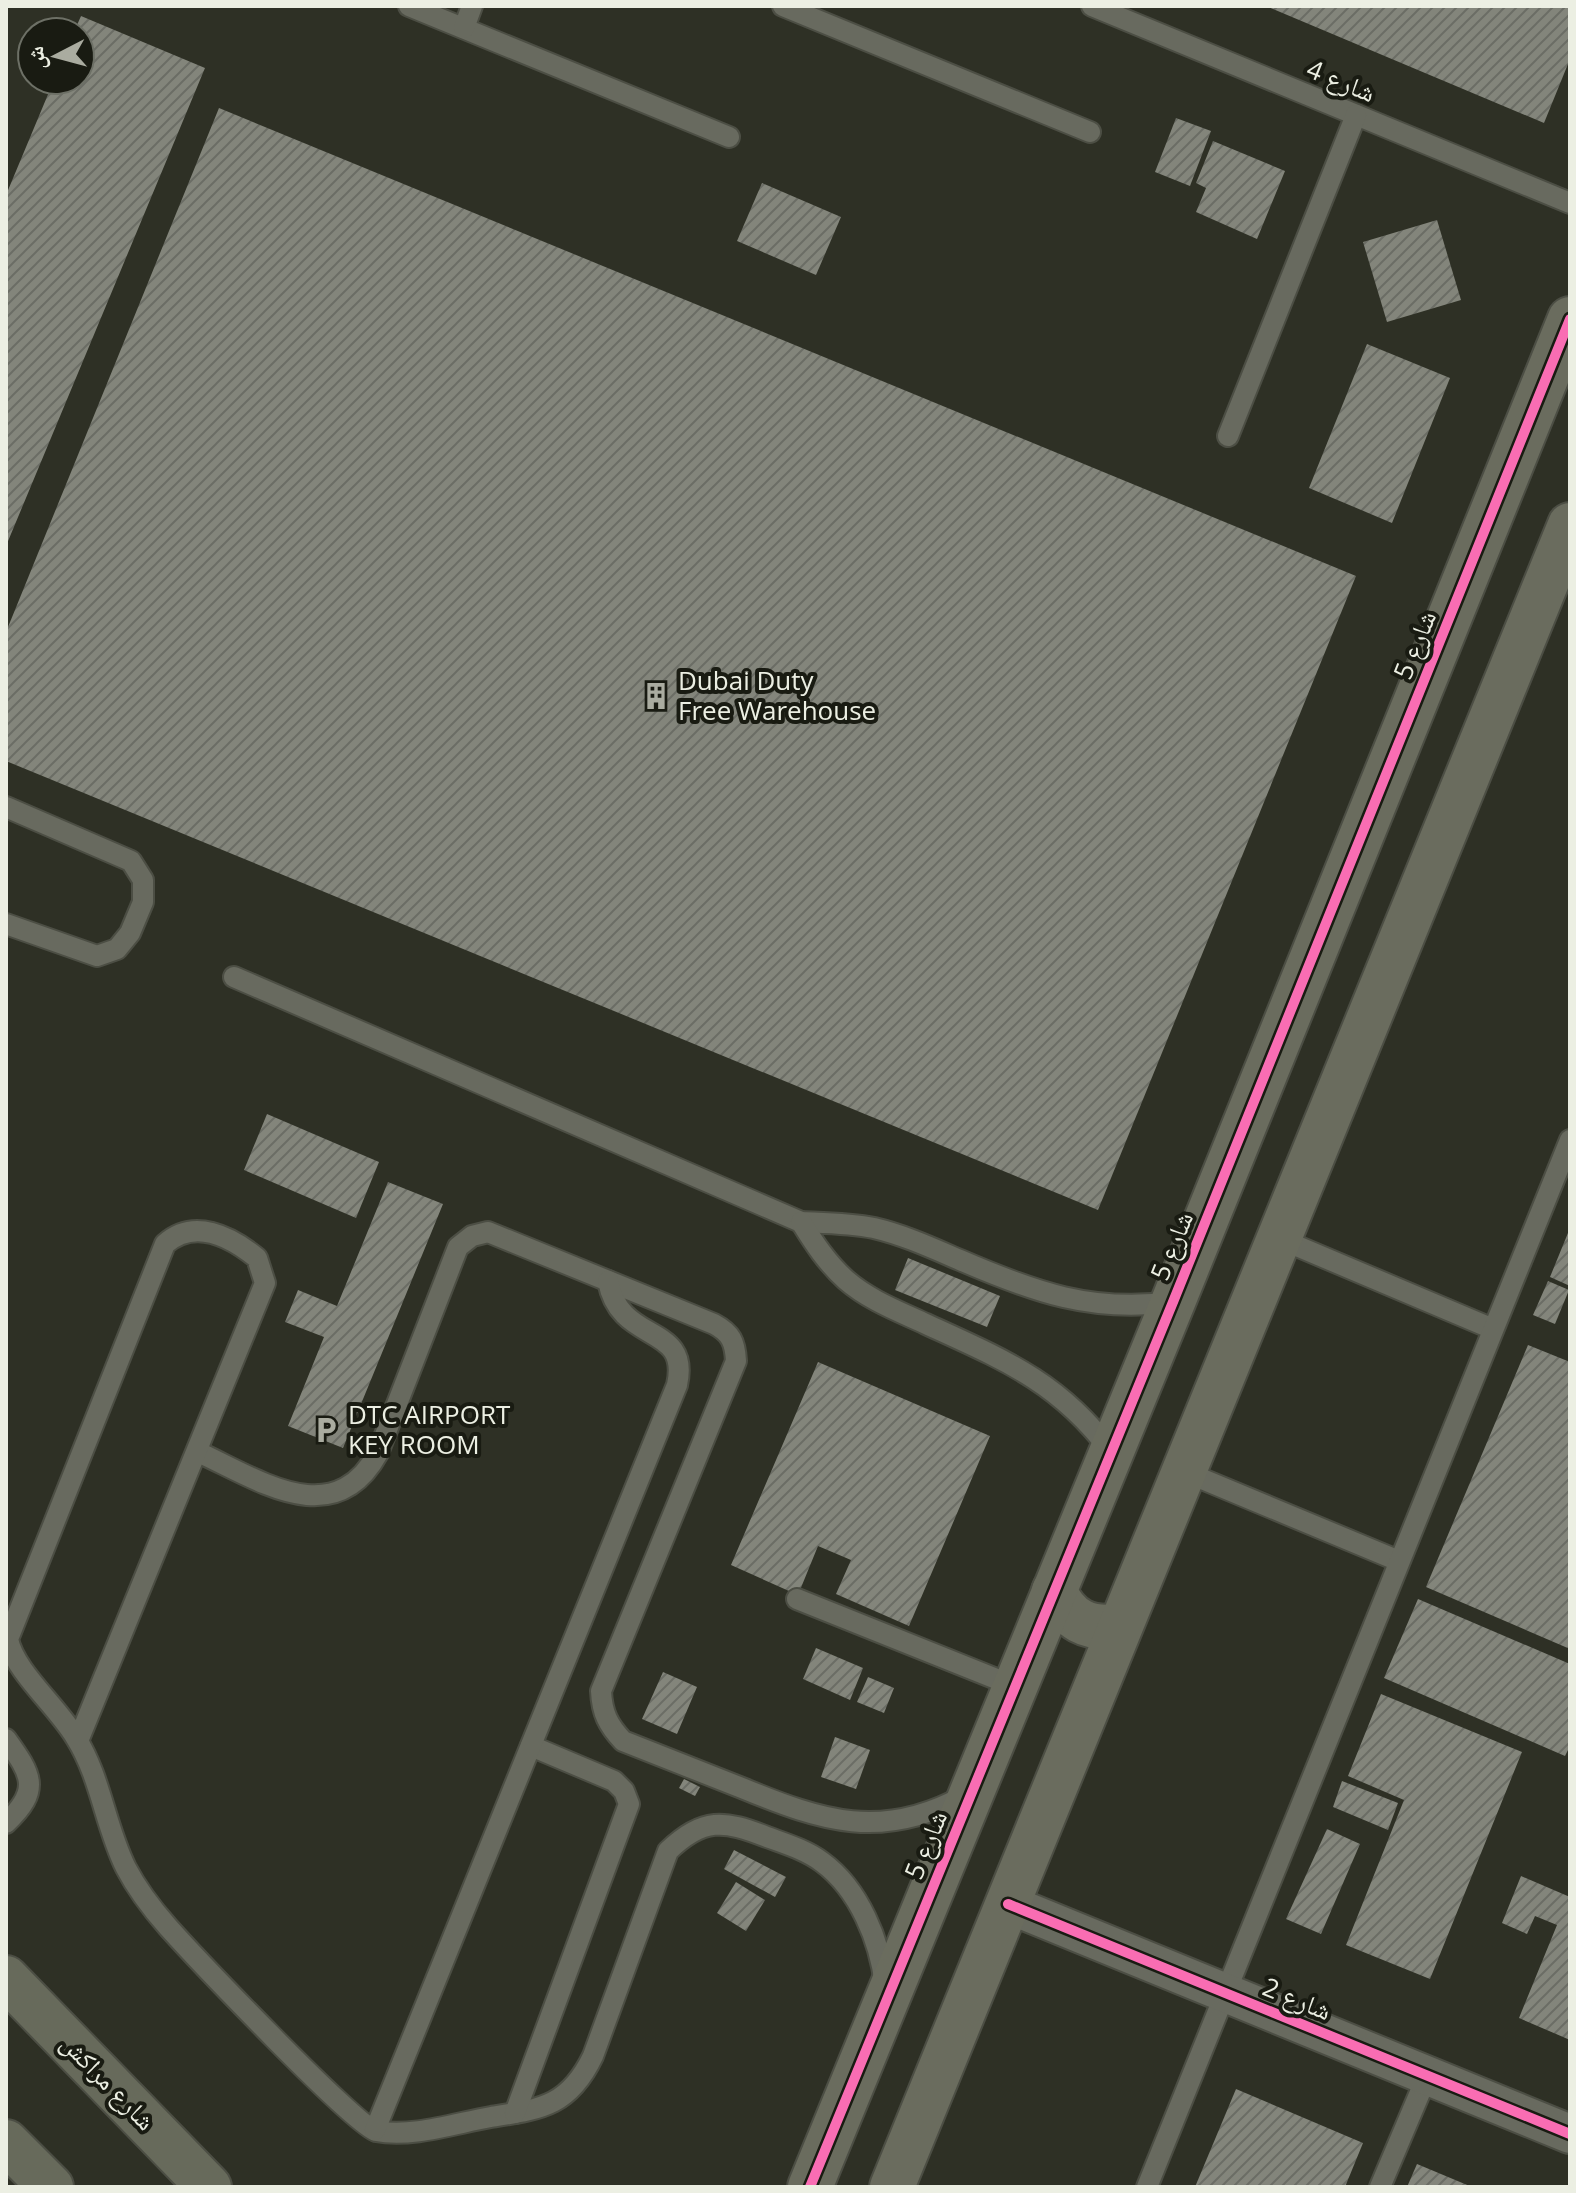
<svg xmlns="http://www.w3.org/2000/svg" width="1576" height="2193" font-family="'Open Sans','Noto Naskh Arabic',sans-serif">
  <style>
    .building { fill: url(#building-hatch) }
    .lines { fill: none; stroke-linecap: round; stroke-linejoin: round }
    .lane-casing { stroke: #4c4e44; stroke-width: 24 }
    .street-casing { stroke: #4c4e44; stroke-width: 42 }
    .secondary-casing { stroke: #4c4e44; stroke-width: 48 }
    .primary-casing { stroke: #4c4e44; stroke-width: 48 }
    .lane { stroke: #686a5f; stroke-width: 20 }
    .street { stroke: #686a5f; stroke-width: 38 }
    .secondary { stroke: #6a6c5e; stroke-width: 44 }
    .primary { stroke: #676a5b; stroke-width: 44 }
    .cycleway-casing { stroke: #191b12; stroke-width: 15 }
    .cycleway { stroke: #f96db3; stroke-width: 10 }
    .labels { text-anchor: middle; stroke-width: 8; stroke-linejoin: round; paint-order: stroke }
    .street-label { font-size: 26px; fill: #ecefe3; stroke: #191b12 }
    .poi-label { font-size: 26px; fill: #ecefe3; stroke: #191b12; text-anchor: start }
  </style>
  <defs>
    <pattern id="building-hatch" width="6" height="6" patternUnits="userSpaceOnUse" patternTransform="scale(2)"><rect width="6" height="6" fill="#83857b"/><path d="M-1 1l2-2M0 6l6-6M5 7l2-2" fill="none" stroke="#6b6d65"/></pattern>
  </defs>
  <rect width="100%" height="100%" fill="#2e3025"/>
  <g class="building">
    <path d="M1266 6H1570V59L1544 123Z"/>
    <path d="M81 16 205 68 6 546V195L54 80H80V32H74Z"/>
    <path d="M219 108 1356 576 1098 1210 6 761V632Z"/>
    <path d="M1176 118 1211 131 1190 186 1155 172Z"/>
    <path d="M1213 141 1285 171 1257 239 1196 212 1206 188 1196 183Z"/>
    <path d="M762 183 841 217 816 275 737 241Z"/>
    <path d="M1437 220 1461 300 1387 322 1363 242Z"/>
    <path d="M1367 344 1450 378 1392 523 1309 488Z"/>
    <path d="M267 1114 379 1162 356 1218 244 1170Z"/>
    <path d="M388 1182 443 1204 343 1448 288 1426 324 1337 285 1322 298 1290 337 1306Z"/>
    <path d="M1570 1228V1286L1550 1277Z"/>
    <path d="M908 1258 1000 1296 987 1327 895 1290Z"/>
    <path d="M1548 1281 1569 1290 1555 1324 1533 1315Z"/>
    <path d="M1528 1345 1570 1362V1649L1426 1587Z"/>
    <path d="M818 1362 990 1436 909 1626 836 1594 851 1560 818 1546 798 1595 731 1565Z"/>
    <path d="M1418 1599 1570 1664V1746L1565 1756 1384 1678Z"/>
    <path d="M816 1648 863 1668 850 1700 803 1679Z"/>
    <path d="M663 1672 697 1687 677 1734 642 1719Z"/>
    <path d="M868 1677 894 1688 884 1713 857 1702Z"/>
    <path d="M1381 1694 1522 1752 1430 1979 1346 1945 1404 1800 1348 1776Z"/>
    <path d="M835 1737 870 1750 856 1789 821 1777Z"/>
    <path d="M684 1779 700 1787 695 1796 679 1788Z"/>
    <path d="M1342 1781 1398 1803 1388 1830 1333 1807Z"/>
    <path d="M1327 1829 1360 1844 1321 1934 1286 1919Z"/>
    <path d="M734 1850 786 1877 775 1897 724 1869Z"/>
    <path d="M1521 1876 1570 1897V2040L1519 2018 1557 1925 1535 1916 1527 1934 1502 1923Z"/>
    <path d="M736 1882 765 1900 746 1931 717 1913Z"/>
    <path d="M1236 2089 1363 2143 1345 2187H1195Z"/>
    <path d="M1417 2164 1472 2187H1407Z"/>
  </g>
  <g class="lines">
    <g class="lane-casing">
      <g id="lane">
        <path d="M409 6 729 137"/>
        <path d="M783 6 1090 132"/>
        <path d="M1092 6 1570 203"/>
        <path d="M464 28 472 6"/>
        <path d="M1228 436 1356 115"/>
        <path d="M6 807 131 861 143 880V902L130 933 117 949 97 956 6 924"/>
        <path d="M234 977 801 1222C825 1223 850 1223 874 1228 904 1235 932 1248 960 1260 1034 1292 1092 1313 1173 1302"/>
        <path d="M801 1222C814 1243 827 1263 846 1280 869 1300 898 1311 926 1324 1002 1359 1058 1381 1110 1450"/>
        <path d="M1278 1238 1493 1329"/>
        <path d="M198 1452C259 1480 334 1533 378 1453L458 1247 472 1236 488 1232 714 1324C731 1333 735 1342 736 1361L601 1691C602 1713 608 1725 623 1741 663 1757 703 1773 742 1788 822 1821 882 1841 964 1796"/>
        <path d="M1183 1471 1399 1561"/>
        <path d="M797 1599 1014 1686"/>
        <path d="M6 1739C32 1775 41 1790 6 1823"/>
        <path d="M78 1741 265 1283 257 1258C230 1236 194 1218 165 1244L8 1639C14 1671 58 1707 76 1738 101 1778 105 1826 126 1868 137 1889 153 1910 168 1927 193 1955 355 2126 376 2131 412 2138 456 2123 491 2117 542 2109 569 2106 593 2056L668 1851C703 1817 724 1820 767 1837 786 1844 806 1850 822 1862 859 1889 880 1941 885 1985"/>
        <path d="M515 2113 629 1804 624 1791 614 1781 531 1746"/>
        <path d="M375 2130 677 1385C691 1322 620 1346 608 1281"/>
        <path d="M1147 2187 1570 1140"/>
        <path d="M1380 2187 1427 2076"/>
      </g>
    </g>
    <g class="street-casing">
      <path id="street" d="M1008 1904 1570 2134"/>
    </g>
    <g class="secondary-casing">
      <g id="secondary">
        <path d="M1054 1591C1069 1620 1087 1630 1119 1626"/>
        <path d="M810 2187 1173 1302 1570 319"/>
        <path d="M892 2187 1570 525"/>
      </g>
    </g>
    <g class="primary-casing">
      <g id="primary">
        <path d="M6 1978 209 2187"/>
        <path d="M6 2142 51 2187"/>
      </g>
    </g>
    <use href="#lane" class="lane"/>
    <use href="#street" class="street"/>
    <use href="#secondary" class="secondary"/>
    <use href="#primary" class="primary"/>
    <g class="cycleway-casing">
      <g id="cycleway">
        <path d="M1008 1904 1570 2134"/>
        <path d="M810 2187 1173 1302 1570 319"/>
      </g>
    </g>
    <use href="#cycleway" class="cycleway"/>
  </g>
  <defs>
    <g id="building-bare" transform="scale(2.16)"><path d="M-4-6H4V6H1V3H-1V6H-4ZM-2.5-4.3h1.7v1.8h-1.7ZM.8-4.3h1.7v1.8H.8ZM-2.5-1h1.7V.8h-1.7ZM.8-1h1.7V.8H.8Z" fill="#aaaca0" stroke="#191b12" stroke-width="2.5" paint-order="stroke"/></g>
    <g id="parking-bare" transform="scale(2.16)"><path d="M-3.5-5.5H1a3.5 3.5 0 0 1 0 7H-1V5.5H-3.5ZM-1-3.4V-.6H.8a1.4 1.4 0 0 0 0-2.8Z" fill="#aaaca0" stroke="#191b12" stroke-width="2.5" paint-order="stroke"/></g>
  </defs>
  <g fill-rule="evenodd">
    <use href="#building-bare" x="656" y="696"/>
    <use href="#parking-bare" x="326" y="1430"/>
  </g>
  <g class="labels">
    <g class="street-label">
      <text transform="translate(1341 81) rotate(22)" y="9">شارع 4</text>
      <text transform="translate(1415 645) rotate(-68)" y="9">شارع 5</text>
      <text transform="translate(1172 1246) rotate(-68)" y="9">شارع 5</text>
      <text transform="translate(926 1845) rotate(-68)" y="9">شارع 5</text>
      <text transform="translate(1297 1999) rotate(22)" y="9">شارع 2</text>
      <text transform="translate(108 2082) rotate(46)" y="9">شارع مراكش</text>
    </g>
    <g class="poi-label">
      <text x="678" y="690">Dubai Duty<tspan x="678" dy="30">Free Warehouse</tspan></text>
      <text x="348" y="1424">DTC AIRPORT<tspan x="348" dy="30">KEY ROOM</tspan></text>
    </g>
  </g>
  <rect width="1576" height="2193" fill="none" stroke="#ecefe3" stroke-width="16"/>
  <g transform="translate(56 56) rotate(264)"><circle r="38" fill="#191b12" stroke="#6d7066" stroke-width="2"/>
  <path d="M0-6L14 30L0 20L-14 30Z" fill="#aaaca0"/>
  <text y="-12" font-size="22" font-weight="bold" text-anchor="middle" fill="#ecefe3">ش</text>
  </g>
</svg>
